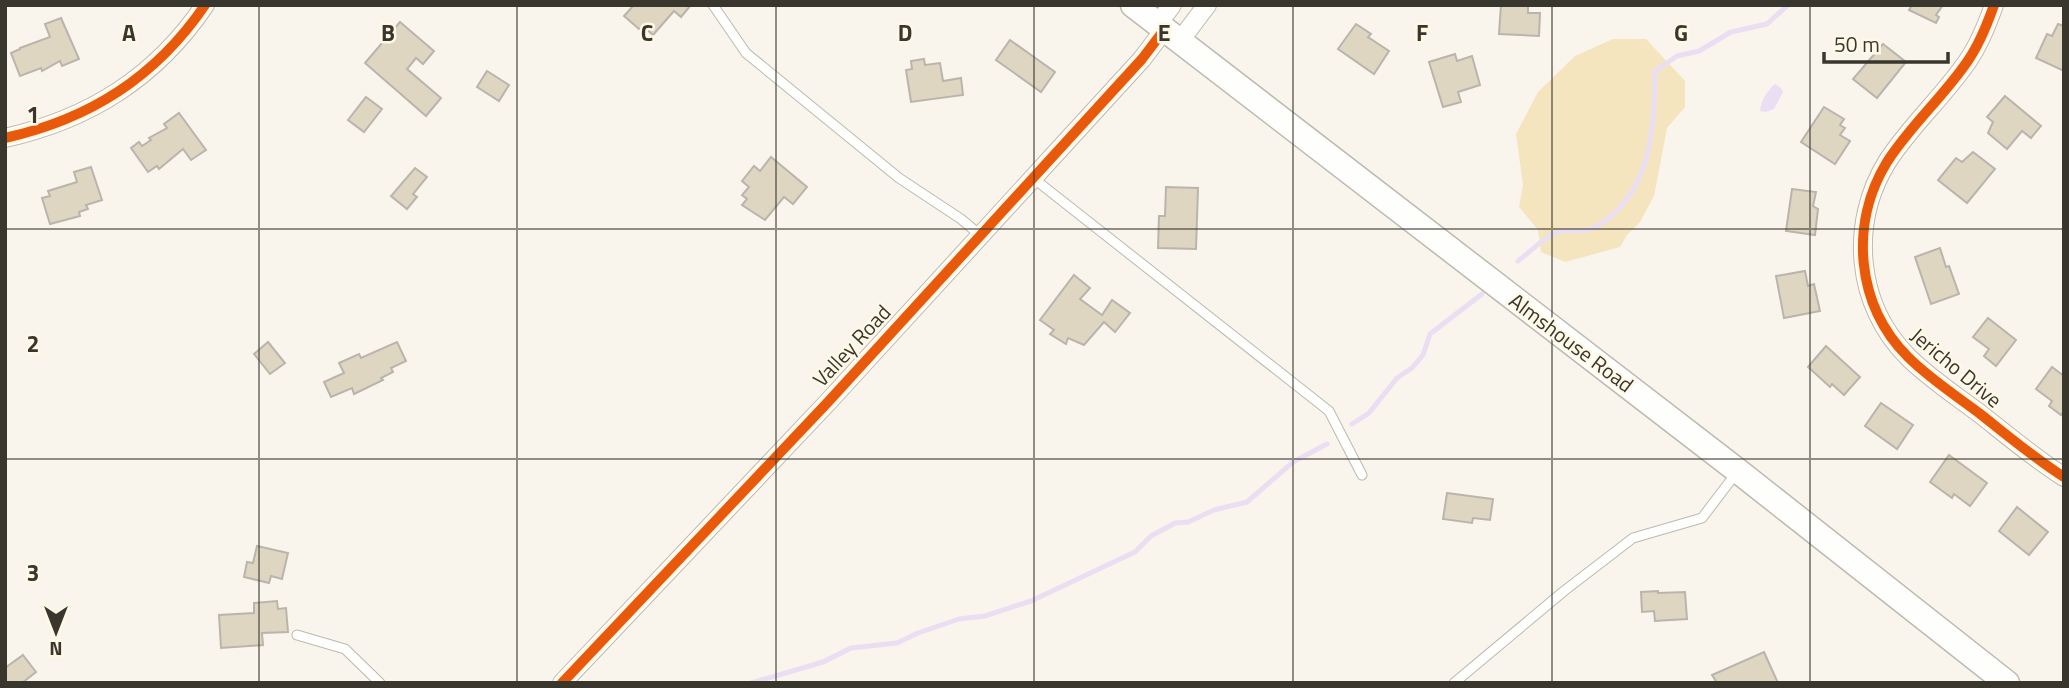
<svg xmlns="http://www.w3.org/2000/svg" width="2069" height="688" font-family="'Titillium Web',sans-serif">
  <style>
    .green { fill: #f4e5bf }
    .water { fill: #eadef2 }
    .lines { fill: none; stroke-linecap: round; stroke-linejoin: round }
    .stream { stroke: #eadef2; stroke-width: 5 }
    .building { fill: #ded6c0; stroke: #b9b5ad; stroke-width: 2 }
    .lane-casing { stroke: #bcb9b1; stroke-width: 11 }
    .street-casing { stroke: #bcb9b1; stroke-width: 20 }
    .secondary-casing { stroke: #bcb9b1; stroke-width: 27 }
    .lane { stroke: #fefefc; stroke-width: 9 }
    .street { stroke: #fefefc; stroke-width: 18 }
    .secondary { stroke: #fefefc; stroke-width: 24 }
    .cycleway-casing { stroke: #fef8e7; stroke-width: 15 }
    .cycleway { stroke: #e8590c; stroke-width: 10 }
    .grid { fill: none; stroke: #39362e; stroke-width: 2; stroke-opacity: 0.55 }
    .labels { text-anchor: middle; stroke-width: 5; stroke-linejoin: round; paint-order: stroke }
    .street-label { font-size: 21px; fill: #39362e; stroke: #fef8e7 }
    .grid-label { font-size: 23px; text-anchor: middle; font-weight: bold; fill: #39362e; stroke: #fef8e7; stroke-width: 5; stroke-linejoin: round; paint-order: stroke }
  </style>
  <rect width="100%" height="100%" fill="#f9f5ec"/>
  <path class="green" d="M1613 39H1646L1685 81V107L1667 128 1654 196 1640 222 1627 235 1620 247 1565 262 1541 252 1538 230 1519 207 1523 185 1516 134 1538 92 1575 56Z"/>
  <path class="water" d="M1775 84 1781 88 1783 92 1774 109 1766 112 1760 111C1761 100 1767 91 1775 84Z"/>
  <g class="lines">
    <g class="stream">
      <path d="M1518 261C1529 253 1543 238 1557 232 1568 228 1583 234 1594 228 1651 196 1655 129 1655 71L1677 56 1699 51 1731 32 1767 24 1788 5"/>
      <path d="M1352 424 1369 413 1397 378 1412 368 1423 355 1430 334 1482 294"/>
      <path d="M751 683 823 662 851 648 897 643 918 633 959 619 985 616 1031 601 1135 552 1151 536 1175 523 1188 522 1214 510 1247 502 1293 462 1327 444"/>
    </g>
  </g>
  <g class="building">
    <path d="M634 5H691L681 17 674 11 653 35 643 26 639 29 624 16Z"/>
    <path d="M1501 5H1528V13H1540L1539 36 1499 34Z"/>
    <path d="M1912 5H1943L1936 15 1939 17 1936 23 1909 10Z"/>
    <path d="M61 18 79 59 62 66 60 61 42 71 41 68 20 76 11 53 20 49V48L50 37 45 24Z"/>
    <path d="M400 22 434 51 423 64 416 58 407 69 441 98 426 116 365 63Z"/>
    <path d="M1356 24 1371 34 1368 37 1389 51 1374 74 1338 49Z"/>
    <path d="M2058 24 2064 26V71L2036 58 2047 34 2052 36Z"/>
    <path d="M1010 40 1055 72 1041 92 996 60Z"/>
    <path d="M1883 44 1906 62 1877 98 1853 79Z"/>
    <path d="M1455 54 1457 61 1472 56 1480 85 1458 92 1461 102 1443 107 1429 62Z"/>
    <path d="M924 59 925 65 940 63 943 81 961 78 963 95 911 102 906 70 912 69 911 61Z"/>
    <path d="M487 71 509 85 499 101 477 87Z"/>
    <path d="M2005 96 2041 126 2031 138 2022 131 2007 149 1988 133 1993 122 1987 117Z"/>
    <path d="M366 97 382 109 364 132 348 120Z"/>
    <path d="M1824 107 1844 119 1840 125 1845 128 1840 135 1850 141 1835 164 1801 142Z"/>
    <path d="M179 113 206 150 191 160 183 149 159 169 157 166 148 172 131 148 139 142 142 146 151 140 149 138 167 128 164 124Z"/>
    <path d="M1973 152 1995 169 1967 203 1938 180 1956 158 1962 162Z"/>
    <path d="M771 157 807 187 793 204 784 197 765 220 742 205 747 199 742 195 749 187 742 181 754 166 760 171Z"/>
    <path d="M91 167 102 200 86 205 88 209 79 212 80 216 50 224 42 198 50 196 48 191 77 182 74 172Z"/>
    <path d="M415 168 427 177 413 194 417 197 407 209 391 196Z"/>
    <path d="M1166 187 1198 188 1196 249 1158 248 1159 216H1165Z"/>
    <path d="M1792 189 1816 192 1813 206 1818 209 1815 235 1786 231Z"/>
    <path d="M1940 248 1946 267 1949 266 1959 294 1931 304 1915 257Z"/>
    <path d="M1805 271 1808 286 1814 284 1820 311 1784 318 1776 276Z"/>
    <path d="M1074 275 1090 288 1080 299 1102 315 1112 300 1130 313 1115 332 1104 322 1084 345 1068 338 1066 344 1050 334 1054 330 1040 320Z"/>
    <path d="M1988 318 2016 340 1996 366 1984 356 1989 349 1973 337Z"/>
    <path d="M268 342 285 363 270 374 254 354Z"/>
    <path d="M397 342 406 361 391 368 393 372 381 378 383 380 354 394 352 388 331 397 324 382 344 373 339 363 359 354 361 358Z"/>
    <path d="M1826 346 1860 377 1844 395 1832 384 1830 387 1808 367Z"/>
    <path d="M2052 367 2064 376V411L2061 415 2049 406 2052 401 2036 389Z"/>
    <path d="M1881 403 1913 425 1897 449 1865 426Z"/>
    <path d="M1949 455 1987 483 1970 506 1954 494 1952 498 1930 482Z"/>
    <path d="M1447 493 1493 499 1490 520 1473 518 1472 523 1443 519Z"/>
    <path d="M2017 507 2048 532 2029 555 1999 531Z"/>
    <path d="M257 546 288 553 282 579 271 576 269 583 244 577 247 562 253 563Z"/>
    <path d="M1658 591V593L1685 592 1687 619 1655 621 1654 611 1642 612 1641 592Z"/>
    <path d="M277 601 278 609 286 608 288 632 262 633 263 645 221 648 219 615 254 613V603Z"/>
    <path d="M1764 652 1778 683H1717L1712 675Z"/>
    <path d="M23 655 36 672 22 683H5V668Z"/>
  </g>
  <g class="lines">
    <g class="lane-casing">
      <g id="lane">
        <path d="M713 5 746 53 899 178 961 219 980 235"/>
        <path d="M1033 178 1329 411 1362 475"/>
        <path d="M297 635 345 649 380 683"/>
        <path d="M1454 683 1564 591 1633 538 1702 518 1737 472"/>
      </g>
    </g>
    <g class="street-casing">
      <g id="street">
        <path d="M1994 5C1987 25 1979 45 1967 62 1943 97 1910 126 1887 162 1849 224 1856 305 1908 357 1929 378 1955 395 1979 413 2007 435 2034 458 2064 477"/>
        <path d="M1157 25 1172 5"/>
        <path d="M1179 42 1207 5"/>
        <path d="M5 138C90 119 156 77 205 5"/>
        <path d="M562 683 828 402 1142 59 1164 30"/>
      </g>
    </g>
    <g class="secondary-casing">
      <path id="secondary" d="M1133 5 1738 471 2007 683"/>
    </g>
    <use href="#lane" class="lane"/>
    <use href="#street" class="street"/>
    <use href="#secondary" class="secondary"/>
    <g class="cycleway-casing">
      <g id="cycleway">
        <path d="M1994 5C1987 25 1979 45 1967 62 1943 97 1910 126 1887 162 1849 224 1856 305 1908 357 1929 378 1955 395 1979 413 2007 435 2034 458 2064 477"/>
        <path d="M5 138C90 119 156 77 205 5"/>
        <path d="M562 683 828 402 1142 59 1164 30"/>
      </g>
    </g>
    <use href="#cycleway" class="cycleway"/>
  </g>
  <path class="grid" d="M259 5V683M517 5V683M776 5V683M1034 5V683M1293 5V683M1552 5V683M1810 5V683M5 229H2064M5 459H2064"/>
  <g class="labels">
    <g class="street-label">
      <text transform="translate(1571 343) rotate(37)" y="7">Almshouse Road</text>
      <text transform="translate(852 346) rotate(-47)" y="7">Valley Road</text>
      <text transform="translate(1956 368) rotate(40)" y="7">Jericho Drive</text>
    </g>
  </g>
  <g class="grid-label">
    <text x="129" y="41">A</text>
    <text x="388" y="41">B</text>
    <text x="647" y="41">C</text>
    <text x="905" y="41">D</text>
    <text x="1164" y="41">E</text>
    <text x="1422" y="41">F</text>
    <text x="1681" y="41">G</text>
    <text x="33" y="123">1</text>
    <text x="33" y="352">2</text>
    <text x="33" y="581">3</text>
  </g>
  <rect width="2069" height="688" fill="none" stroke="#39362e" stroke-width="14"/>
  <g transform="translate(56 632) rotate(180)" stroke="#fef8e7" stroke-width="5" paint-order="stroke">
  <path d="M0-5L12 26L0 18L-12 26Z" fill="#39362e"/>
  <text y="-10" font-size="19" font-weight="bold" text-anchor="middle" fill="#39362e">N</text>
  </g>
  <path d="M1824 52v10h124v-10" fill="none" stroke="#39362e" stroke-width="3.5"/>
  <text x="1834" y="52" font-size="21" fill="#39362e" stroke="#fef8e7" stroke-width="5" paint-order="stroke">50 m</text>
</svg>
